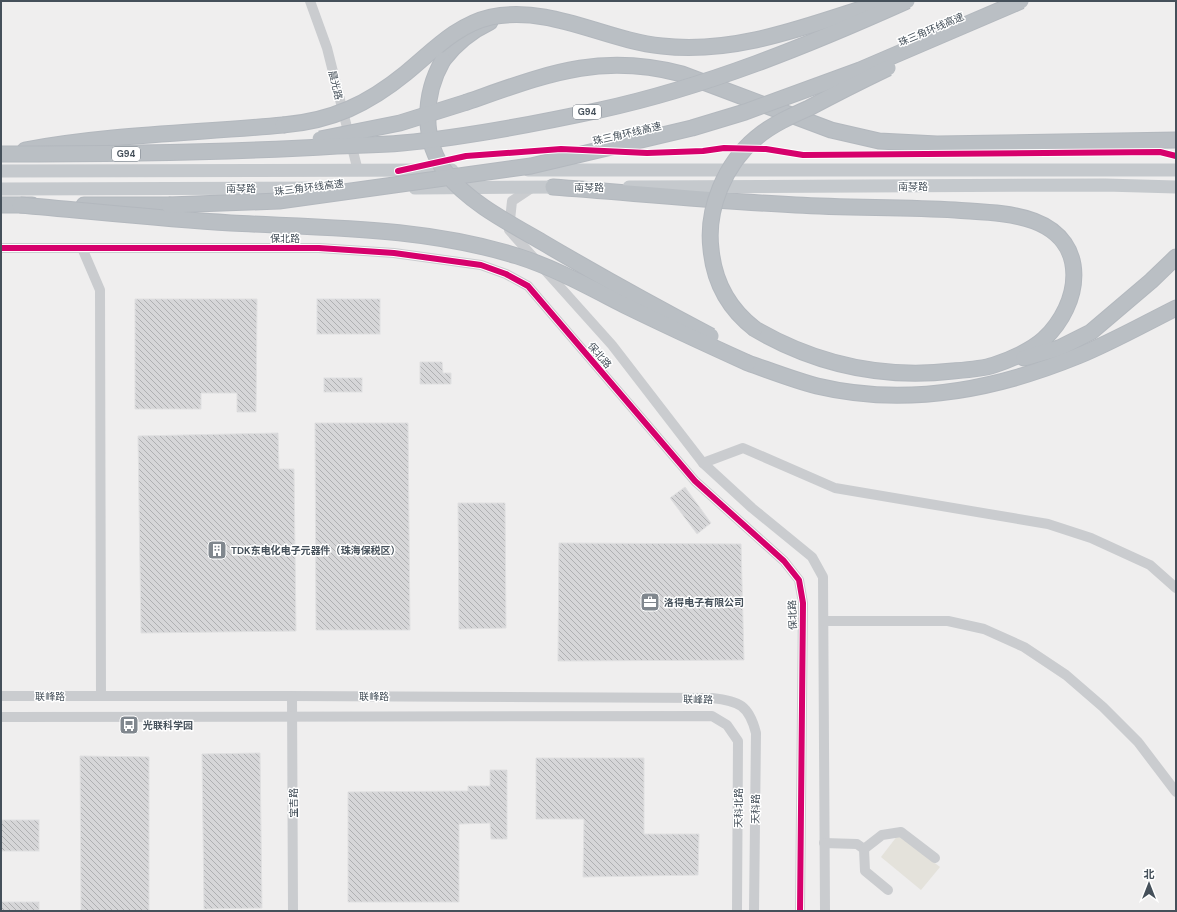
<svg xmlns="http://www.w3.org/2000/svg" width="1177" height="912" font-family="'DM Sans','Noto Sans SC',sans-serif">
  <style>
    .commercial { fill: #e4e2db }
    .building { fill: url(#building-back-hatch); stroke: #e0e0e1 }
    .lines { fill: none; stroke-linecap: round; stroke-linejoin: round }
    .highway-casing { stroke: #b3b8be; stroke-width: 17 }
    .minor { stroke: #cacccf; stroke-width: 10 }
    .major { stroke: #c5c9cd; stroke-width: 13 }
    .highway { stroke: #babfc4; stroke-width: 15 }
    .highway-bridge-casing { stroke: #b3b8be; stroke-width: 17; stroke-linecap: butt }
    .highway-bridge { stroke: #babfc4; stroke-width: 15 }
    .cycleway-casing { stroke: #fff; stroke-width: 8 }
    .cycleway { stroke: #d6006c; stroke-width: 6 }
    .labels { text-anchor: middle; stroke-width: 3; stroke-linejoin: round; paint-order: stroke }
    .shield { fill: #fff; stroke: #7d848c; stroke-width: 1 }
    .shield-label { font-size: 9px; font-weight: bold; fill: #45505a }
    .street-label { font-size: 10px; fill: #45505a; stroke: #fff }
    .poi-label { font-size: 10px; font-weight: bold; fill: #45505a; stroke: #fff; text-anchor: start }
  </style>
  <defs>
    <pattern id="building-back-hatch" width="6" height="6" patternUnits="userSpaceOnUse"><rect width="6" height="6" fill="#d6d6d8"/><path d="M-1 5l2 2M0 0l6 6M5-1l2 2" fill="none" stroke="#afb0b2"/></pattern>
  </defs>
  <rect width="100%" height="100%" fill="#efeeee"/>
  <path class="commercial" d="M898 835 940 867 921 890 881 857Z"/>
  <g class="building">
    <path d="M135 299H257L256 412H237V393H201V409H135Z"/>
    <rect x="317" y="299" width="63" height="35"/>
    <path d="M420 362H442L443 373H451V384H420Z"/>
    <rect x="324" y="378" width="38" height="14"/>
    <path d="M315 423H408L410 630H316Z"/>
    <path d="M278 433 279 469H294L296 631 141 633 138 436Z"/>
    <path d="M685 487 711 523 697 534 670 498Z"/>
    <path d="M458 503H505L506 628 459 629Z"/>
    <path d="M559 543 741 544 744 660 558 661Z"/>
    <path d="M260 753 262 908 204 909 202 754Z"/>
    <path d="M80 756 149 757V911H81Z"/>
    <path d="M536 758H644V834H699L698 875 583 877 584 819H536Z"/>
    <path d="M490 770H507V839H491L490 823 459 824V902H348V792L468 791V786H490Z"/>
    <rect x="1" y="820" width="38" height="31"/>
    <rect x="1" y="902" width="38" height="9"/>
  </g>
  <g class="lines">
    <g class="highway-casing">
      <g id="highway">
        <path d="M443 60C456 43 471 31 490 22"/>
        <path d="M467 102C545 75 598 52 682 74L831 130 879 141 937 144 1176 140"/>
        <path d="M25 150C111 134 197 133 283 125"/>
        <path d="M553 187C634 193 715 201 796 205 849 208 902 207 955 210 981 212 1009 212 1034 221 1090 242 1081 304 1044 339 1032 350 1010 360 994 365 982 369 966 370 953 371 882 379 817 365 755 329"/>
        <path d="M1 205H32"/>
        <path d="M84 205H169"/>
        <path d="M1024 358 1059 348 1091 332 1151 281 1176 257"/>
        <path d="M748 363C771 371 794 380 817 386 905 407 995 390 1078 356 1112 342 1144 324 1176 308"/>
      </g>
    </g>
    <g class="minor">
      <path d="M310 1 327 48 358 171"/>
      <path d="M533 187 512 201 509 230 612 345 703 463 752 508 812 557 823 577 825 911"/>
      <path d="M1 248H319L394 253 481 265 506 274 528 286 695 481 784 561 799 580 803 603 800 911"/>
      <path d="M82 248 100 290 101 696"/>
      <path d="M703 463 743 448 835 488 1048 524 1091 538 1150 565 1176 588"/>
      <path d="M824 621H948L984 629 1024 647 1066 675 1103 707 1138 742 1176 792"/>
      <path d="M1 696H292L712 698C739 701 749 705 756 733L754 911"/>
      <path d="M292 696 293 911"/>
      <path d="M1 717 712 716 727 725 738 741 737 911"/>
      <path d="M824 843 857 844 864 849 865 871 888 890"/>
      <path d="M864 849 882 835 901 832 935 858"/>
    </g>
    <g class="major">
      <path d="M528 170H1176"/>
      <path d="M1 171 452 170"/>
      <path d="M629 187 1105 185 1176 187"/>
      <path d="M415 188 563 187"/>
      <path d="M1 189 335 188"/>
    </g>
    <use href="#highway" class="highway"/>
    <g class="highway-bridge-casing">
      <g id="highway-bridge">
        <path d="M443 60C423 95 421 141 447 174 468 202 511 224 542 242 598 275 654 306 711 336"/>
        <path d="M283 125C332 121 368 104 406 73 433 51 456 25 491 17 551 5 604 40 662 46 739 55 814 23 886 1"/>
        <path d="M320 139 400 123 467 102"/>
        <path d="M1 154C113 154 225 153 337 146 359 145 380 145 402 143 468 137 535 124 600 110 706 87 809 45 907 1"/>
        <path d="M20 205C90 211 161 219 231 223 328 228 424 227 517 256 555 268 589 287 624 305 665 325 706 344 748 363"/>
        <path d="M169 205 279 201 531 166 692 128 745 112 860 70 1021 1"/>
        <path d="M755 329C729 309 714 282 711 249 706 209 725 164 756 138 771 125 791 116 809 108 835 94 861 81 888 68"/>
      </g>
    </g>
    <use href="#highway-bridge" class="highway-bridge"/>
    <g class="cycleway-casing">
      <g id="cycleway">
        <path d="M398 171 466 156 561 149 647 153 703 151 724 148 766 149 803 155 1160 152 1176 156"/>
        <path d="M1 248H319L394 253 481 265 506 274 528 286 695 481 784 561 799 580 803 603 800 911"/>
      </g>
    </g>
    <use href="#cycleway" class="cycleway"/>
  </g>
  <defs>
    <g id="building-square" transform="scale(1)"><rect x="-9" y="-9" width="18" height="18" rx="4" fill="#80878e" stroke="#fff"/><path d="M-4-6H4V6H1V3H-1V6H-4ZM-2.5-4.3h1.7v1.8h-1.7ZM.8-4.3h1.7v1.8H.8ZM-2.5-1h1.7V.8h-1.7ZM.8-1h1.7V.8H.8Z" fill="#fff"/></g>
    <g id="office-square" transform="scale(1)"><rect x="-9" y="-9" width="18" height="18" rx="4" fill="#80878e" stroke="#fff"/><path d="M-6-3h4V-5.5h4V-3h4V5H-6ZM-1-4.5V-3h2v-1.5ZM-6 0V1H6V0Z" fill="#fff"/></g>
    <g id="bus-square" transform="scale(1)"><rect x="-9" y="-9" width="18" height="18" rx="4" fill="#80878e" stroke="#fff"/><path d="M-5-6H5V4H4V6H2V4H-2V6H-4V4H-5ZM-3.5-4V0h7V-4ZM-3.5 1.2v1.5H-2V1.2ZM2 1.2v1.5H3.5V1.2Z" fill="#fff"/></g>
  </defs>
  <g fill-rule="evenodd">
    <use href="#building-square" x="217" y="550"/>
    <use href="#office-square" x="650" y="602"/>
    <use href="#bus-square" x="129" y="725"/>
  </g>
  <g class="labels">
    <g class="shield">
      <rect x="573" y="105" width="28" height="14" rx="3"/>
      <rect x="112" y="147" width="28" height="14" rx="3"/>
    </g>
    <g class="shield-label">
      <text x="587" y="115">G94</text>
      <text x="126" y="157">G94</text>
    </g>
    <g class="street-label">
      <text transform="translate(931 29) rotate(-23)" y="4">珠三角环线高速</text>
      <text transform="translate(336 85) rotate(76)" y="4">晨光路</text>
      <text transform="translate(627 133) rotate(-13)" y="4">珠三角环线高速</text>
      <text x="913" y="190">南琴路</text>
      <text transform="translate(309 187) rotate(-7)" y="4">珠三角环线高速</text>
      <text x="589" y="191">南琴路</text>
      <text x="241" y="192">南琴路</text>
      <text x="285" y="242">保北路</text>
      <text transform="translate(600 355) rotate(49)" y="4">保北路</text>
      <text transform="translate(792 615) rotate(-92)" y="4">保北路</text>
      <text x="50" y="700">联峰路</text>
      <text x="374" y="700">联峰路</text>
      <text transform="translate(698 699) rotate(1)" y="4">联峰路</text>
      <text transform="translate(293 803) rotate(-90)" y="4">宝吉路</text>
      <text transform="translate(738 808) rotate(-90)" y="4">天科北路</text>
      <text transform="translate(755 809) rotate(-90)" y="4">天科路</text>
    </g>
    <g class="poi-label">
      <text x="231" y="554">TDK东电化电子元器件（珠海保税区）</text>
      <text x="664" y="606">洛得电子有限公司</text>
      <text x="143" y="729">光联科学园</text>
    </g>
  </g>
  <rect width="1177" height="912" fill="none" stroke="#45505a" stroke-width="4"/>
  <g transform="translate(1149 884)" stroke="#ffffff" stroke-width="3" paint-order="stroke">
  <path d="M0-3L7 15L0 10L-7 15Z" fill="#45505a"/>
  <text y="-6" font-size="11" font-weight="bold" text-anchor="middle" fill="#45505a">北</text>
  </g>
</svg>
